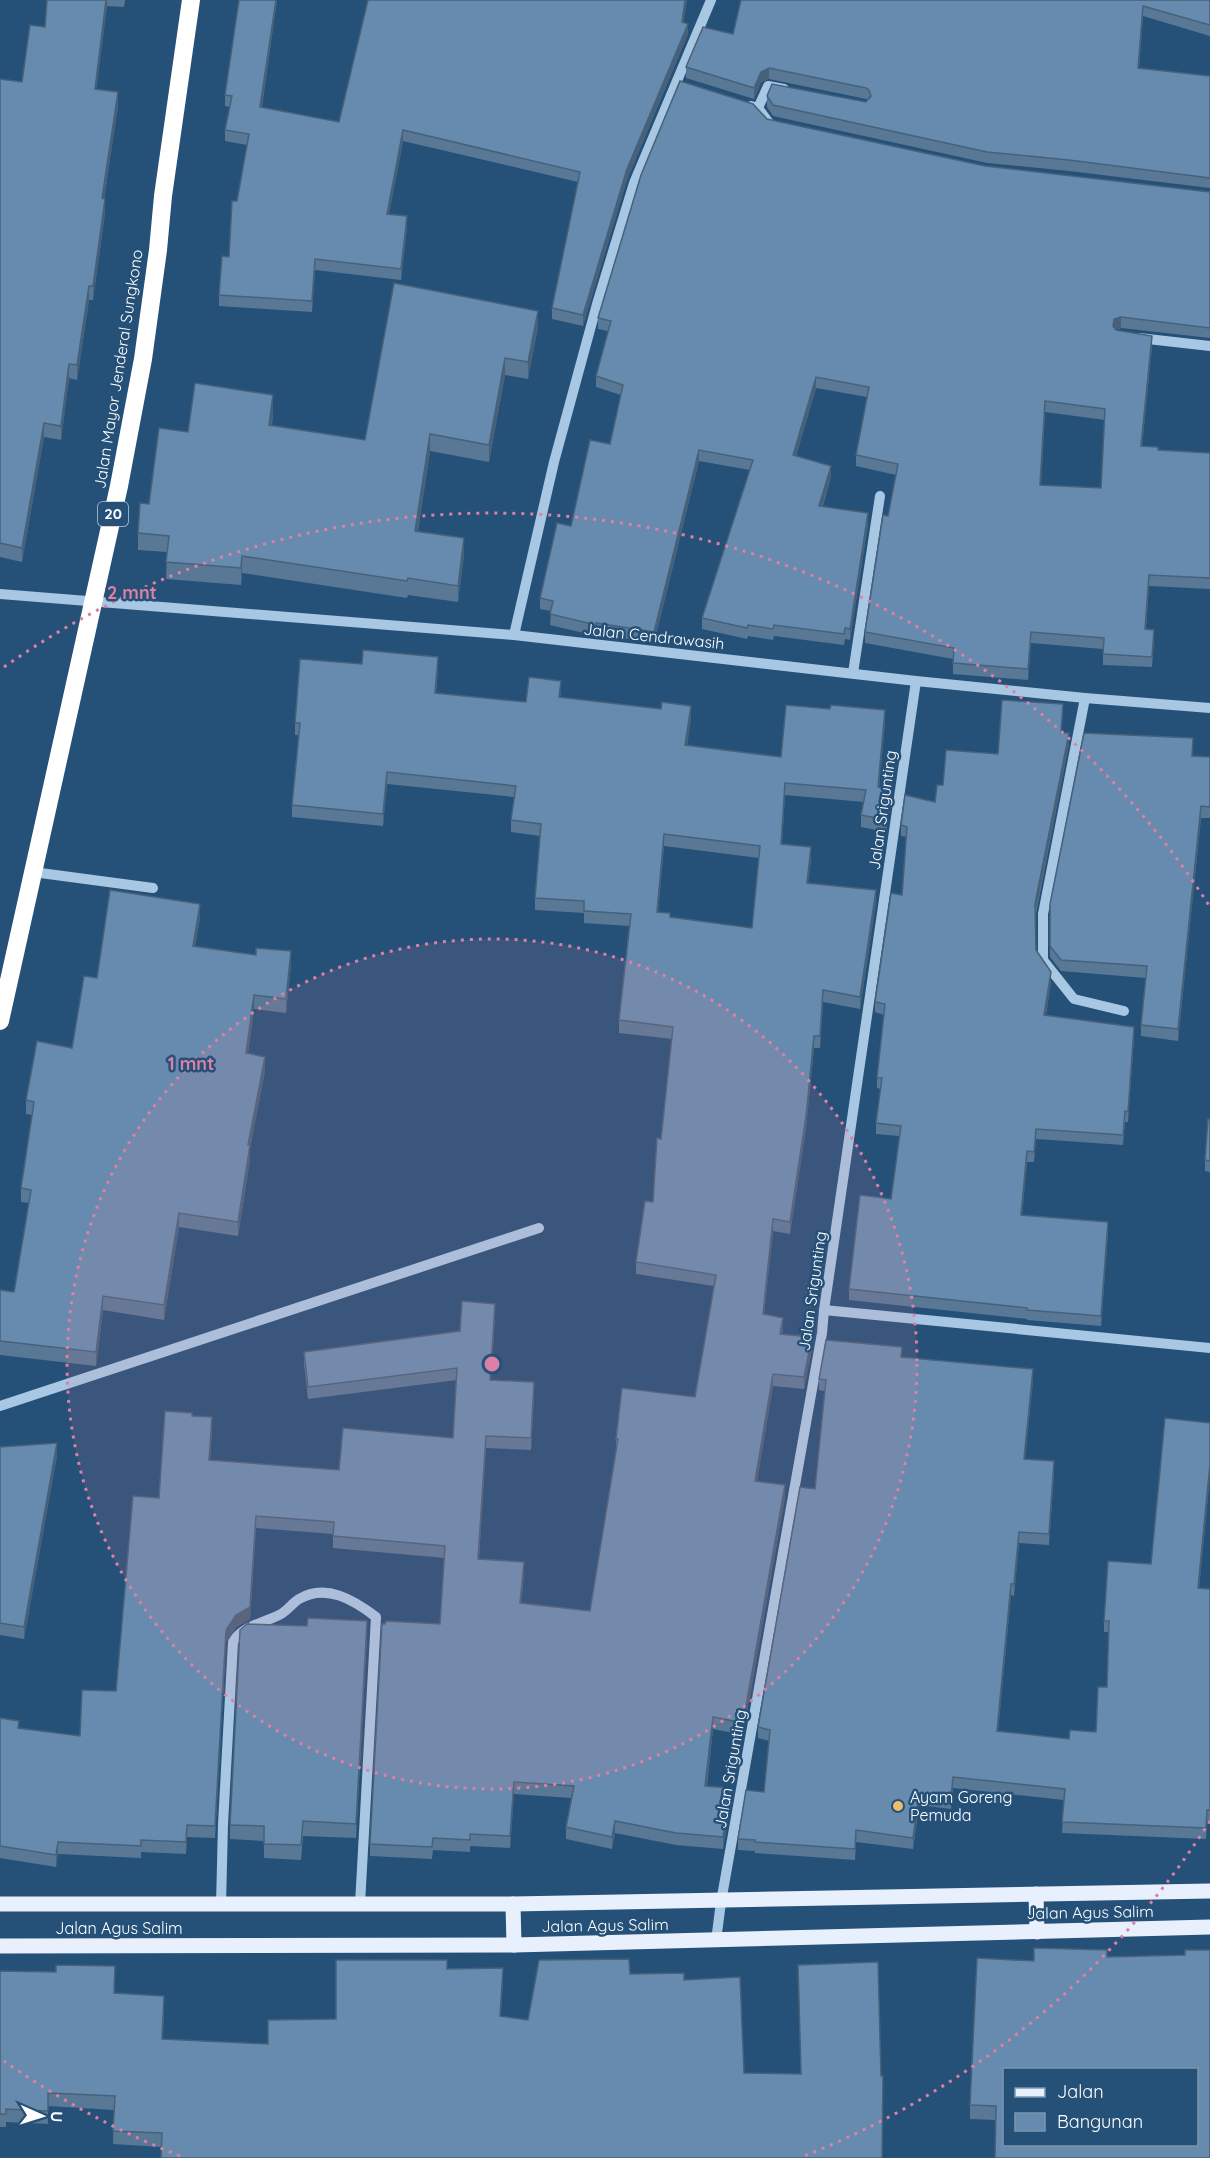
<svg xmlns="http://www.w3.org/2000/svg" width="1210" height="2158" font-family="Quicksand,sans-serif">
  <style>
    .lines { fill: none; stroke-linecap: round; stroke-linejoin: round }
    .minor { stroke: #a7c7e3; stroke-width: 10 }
    .major { stroke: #e7f0fc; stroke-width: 15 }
    .highway { stroke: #fff; stroke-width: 18 }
    .wall { fill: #587896; fill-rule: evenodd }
    .shaded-wall { fill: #47617a }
    .building { fill: #668bae; stroke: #47617a; stroke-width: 1.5; fill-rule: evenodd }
    .ring { fill: none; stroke: #dd80a5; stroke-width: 3; stroke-dasharray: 3 6 }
    .poi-dot { fill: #ecbe6c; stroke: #255078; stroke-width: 2 }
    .labels { text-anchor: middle; stroke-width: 5; stroke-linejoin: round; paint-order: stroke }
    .shield { fill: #255078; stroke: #becad6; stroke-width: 1.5 }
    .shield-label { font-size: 15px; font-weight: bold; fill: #fff }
    .street-label { font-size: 16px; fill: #fff; stroke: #255078 }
    .poi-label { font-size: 16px; fill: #fff; stroke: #255078; text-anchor: start }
    .centre { fill: #dd80a5; stroke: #255078; stroke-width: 3 }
    .ring-label { font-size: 18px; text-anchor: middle; font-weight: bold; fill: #dd80a5; stroke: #255078; stroke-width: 5; stroke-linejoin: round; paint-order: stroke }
  </style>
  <rect width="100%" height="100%" fill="#255078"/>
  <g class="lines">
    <g class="minor">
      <path d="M751 106 758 108 768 86 784 89"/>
      <path d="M758 108 769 123"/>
      <path d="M1139 338 1210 346"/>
      <path d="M0 594 514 635 916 681 1085 698 1210 708"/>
      <path d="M514 635 554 462 597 304 634 183 711 0"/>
      <path d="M853 673 880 496"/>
      <path d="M1085 698 1043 914V960L1074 999 1124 1011"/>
      <path d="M33 872 153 888"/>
      <path d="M824 1310 1210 1348"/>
      <path d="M0 1406 539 1228"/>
      <path d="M221 1904 223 1824 233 1642C241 1627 262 1623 277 1616 286 1613 291 1604 299 1599 326 1583 354 1600 376 1617L360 1904"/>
      <path d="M716 1941 721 1902 822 1333 824 1310 916 681"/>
    </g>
    <g class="major">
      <path d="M1036 1894 1037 1932"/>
      <path d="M0 1904H513L1210 1891"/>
      <path d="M513 1904 514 1945"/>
      <path d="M0 1946 514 1945 1210 1927"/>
    </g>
    <path class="highway" d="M0 1021 119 486 143 359 158 250 163 196 191 0"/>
  </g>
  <g class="wall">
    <path d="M47 0H125L124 7 107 6 96 89 118 106 104 199 105 213 93 300H89L77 380 69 378 61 440 44 437 22 562 0 557V79L22 82 45 27Z"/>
    <path d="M239 0H277L262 107 339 122 687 0 683 22 688 34 627 180 583 326 552 319V308L578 182 403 141 389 214 407 227 401 280 315 270 312 312 219 306V295L229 257 237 201 247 145 225 141V130L230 107 225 106V95Z"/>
    <path d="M1210 0V36L1143 16 1139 68 1210 76V188L1069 171 987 163 773 116 767 107V96L866 102 868 100 866 99 769 79 761 82 754 99 686 78V67L733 34Z"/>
    <path d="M767 119 985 166 1210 192V338L1121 328 1115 330 1152 346 1142 446 1158 450 1210 453V589L1149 586 1146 629 1154 640 1152 667 1103 665V649L1031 643 1028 680 953 674V659L865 643V632L896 475 856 466V455L867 397 816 388 796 456 831 477 823 506 868 524 850 640 845 639 844 645 774 636 773 640 748 636 747 639 702 629V618L750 470 699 461 654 643 596 634V636L550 625 551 611 540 609V598L571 526 610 444 621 395 596 387V376L608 331 598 329V318ZM1045 412 1105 420 1101 488 1041 485Z"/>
    <path d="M538 327 528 379 505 375 489 462 430 451 418 531 464 555 458 602 408 595 407 598 242 573 241 585 166 579 167 552 138 550V533L149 504 188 432 273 412 272 425 365 440Z"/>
    <path d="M362 664 438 669 436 693 526 702 561 693 560 697 691 718 687 746 781 757 885 722 879 788 891 802 886 832 861 827V815L864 802 785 795 782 844 811 859 808 883 876 902 860 1009 823 1002 820 1048H814L806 1128 790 1234 773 1231 764 1314 783 1330 782 1334 812 1349 804 1389 773 1386 757 1481 785 1497 743 1735 713 1729 707 1786 731 1800 723 1849 676 1845 615 1833 612 1849 566 1839V1827L571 1798 514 1794 510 1848 470 1846V1852L433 1850 432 1859 370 1856V1844L440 1624 445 1558 333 1548V1534L256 1528 250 1619 236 1627 226 1642 215 1838 187 1837 186 1854 141 1852V1858L58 1854 56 1867 0 1858V1718L19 1728 80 1736 116 1691 159 1498 192 1416 212 1429 210 1460 339 1470 453 1438 457 1380 308 1399 304 1364V1352L460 1331 495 1316 491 1380 534 1394 531 1450 486 1448 479 1559 524 1574 521 1603 590 1611 616 1450V1439L695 1397 714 1286 636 1274V1262L653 1202 661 1139 672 1039 619 1033V1020L629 926 584 923V913L535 910V898L540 836 511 832V820L514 797 387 784 383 826 292 817V805L299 735H295V723ZM664 846 759 858 752 928 670 917 658 912Z"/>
    <path d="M1063 714 1061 733 1069 744 1036 914V950L1051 982 1046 1015 1134 1037 1128 1122H1125L1123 1145 1036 1139 1034 1162H1027L1022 1215 1108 1232 1101 1326 1027 1320V1319L849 1300V1289L891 1199 899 1136 876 1134V1123L881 1089 877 1088V1078L884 1015 875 1012V1002L902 895 907 837 901 836V825L935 802 943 785 998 754Z"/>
    <path d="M1193 756 1210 757V818H1201L1178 1041 1141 1036V1025L1146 978 1061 971 1050 957V904Z"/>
    <path d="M200 918 195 946 291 965 286 1013 254 1009 248 1053 265 1071 250 1148V1160L238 1236 179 1227 164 1320 103 1310 96 1366 0 1355V1290L14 1292 29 1203 21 1202V1188L32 1115 26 1114V1100L72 1048 97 978Z"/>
    <path d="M1210 1119V1172L1205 1171V1160Z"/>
    <path d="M902 1357 1033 1380 1025 1459 1054 1473 1049 1545 1019 1543 1014 1596 1011 1595 998 1731 1069 1739 1096 1732 1107 1687 1109 1632H1104V1621L1151 1564 1210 1423V1476L1199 1588 1210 1589V1821H1207L1206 1839 1062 1833 1064 1800 953 1788 951 1809 919 1805 913 1849 856 1842 855 1860 755 1853V1851L738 1850V1839L764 1792 769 1741 758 1738V1727L815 1489 825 1391 819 1390V1379Z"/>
    <path d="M0 1447 57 1455 24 1639 0 1635Z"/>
    <path d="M248 1624 367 1635 356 1838 303 1836 301 1860 264 1858V1841L230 1839V1825Z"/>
    <path d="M1185 1955 996 2120 970 2119V2105L1034 1961 1107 1957Z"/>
    <path d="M447 1969 503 1981 500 2016 528 2020 630 1974 684 1980 744 2073 881 2076 161 2147 113 2144 114 2110 48 2106V2124L6 2122V2127H0V1971L115 1980V1993L164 2009 163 2039 268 2044 336 2019Z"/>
  </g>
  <g class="shaded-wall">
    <path d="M106 0H107V6L95 103V89Z"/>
    <path d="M276 0H277L260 118V107Z"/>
    <path d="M685 0H687L682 33V22Z"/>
    <path d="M1143 6V16L1138 79V68Z"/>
    <path d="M688 24V34L627 180 583 326V315L627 169Z"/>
    <path d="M769 68V79L761 82 754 99V88L761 72Z"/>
    <path d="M118 92V106L102 213V198Z"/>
    <path d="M403 130V141L387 225V214Z"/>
    <path d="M105 199V213L93 300V286Z"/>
    <path d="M407 216V227L401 280V269Z"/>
    <path d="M315 259V270L312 312V301Z"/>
    <path d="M89 286V300L77 380V365Z"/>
    <path d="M538 311V327L528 379V362Z"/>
    <path d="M1121 317V328L1114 330 1113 326 1114 319Z"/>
    <path d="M1152 336V346L1141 457V446Z"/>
    <path d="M505 358V375L489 462V445Z"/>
    <path d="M69 364V378L61 440V426Z"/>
    <path d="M816 377V388L793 466V455Z"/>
    <path d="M273 395V412L269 441V425Z"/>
    <path d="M1045 401V412L1040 496V485Z"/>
    <path d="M44 423V437L22 562V548Z"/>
    <path d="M430 434V451L415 548V531Z"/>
    <path d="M699 450V461L654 643V632Z"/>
    <path d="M831 466V477L819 517V506Z"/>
    <path d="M868 513V524L850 640V629Z"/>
    <path d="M464 538V555L458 602V586Z"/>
    <path d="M242 556V573L241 585V568Z"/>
    <path d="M1149 575V586L1145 640V629Z"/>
    <path d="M1031 632V643L1028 680V669Z"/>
    <path d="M438 657V669L435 705V693Z"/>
    <path d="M691 706V718L685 757V745Z"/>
    <path d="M885 710V722L878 799V787Z"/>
    <path d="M1069 733V744L1035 914V904Z"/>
    <path d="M387 772V784L383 826V814Z"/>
    <path d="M785 783V795L781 856V844Z"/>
    <path d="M891 790V802L886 832V820Z"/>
    <path d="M1201 806V818L1178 1041V1029Z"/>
    <path d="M664 834V846L657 924V912Z"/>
    <path d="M811 847V859L807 895V883Z"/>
    <path d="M876 890V902L860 1009V997Z"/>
    <path d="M200 904V918L193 960V946Z"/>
    <path d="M291 951V965L286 1013V999Z"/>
    <path d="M1051 972V982L1044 1025V1015Z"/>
    <path d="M823 990V1002L820 1048V1036Z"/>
    <path d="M254 995V1009L246 1067V1053Z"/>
    <path d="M1134 1027V1037L1128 1122V1112Z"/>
    <path d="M814 1036V1048L806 1128 790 1234V1222Z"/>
    <path d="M265 1057V1071L250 1148V1160L238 1236V1222L248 1145Z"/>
    <path d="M1036 1129V1139L1034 1162V1152Z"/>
    <path d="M1027 1151V1162L1021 1225V1215Z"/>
    <path d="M179 1213V1227L164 1320V1305Z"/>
    <path d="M773 1219V1231L763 1326V1314Z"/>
    <path d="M1108 1222V1232L1101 1326V1316Z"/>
    <path d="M103 1296V1310L96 1366V1352Z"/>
    <path d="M495 1304V1316L490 1392V1380Z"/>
    <path d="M783 1318V1330L780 1346V1334Z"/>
    <path d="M812 1337V1349L804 1389V1377Z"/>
    <path d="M1033 1369V1380L1024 1470V1459Z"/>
    <path d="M773 1374V1386L755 1493V1481Z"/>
    <path d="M534 1382V1394L531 1450V1438Z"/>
    <path d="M212 1417V1429L209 1472V1460Z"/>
    <path d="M486 1436V1448L478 1571V1559Z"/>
    <path d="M57 1443V1455L24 1639V1627Z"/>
    <path d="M1054 1461V1473L1049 1545V1534Z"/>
    <path d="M1210 1464V1476L1198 1600V1588Z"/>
    <path d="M785 1485V1497L743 1735V1723Z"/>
    <path d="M256 1516 250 1619 236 1627 226 1642 215 1838 226 1630Z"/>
    <path d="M1019 1532V1543L1014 1596V1584Z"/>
    <path d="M524 1562V1574L520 1615V1603Z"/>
    <path d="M1011 1584V1595L997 1742V1731Z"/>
    <path d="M367 1621V1635L356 1838V1824Z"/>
    <path d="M713 1717V1729L705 1798V1786Z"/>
    <path d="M953 1777V1788L951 1809V1798Z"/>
    <path d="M514 1782V1794L510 1848V1836Z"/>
    <path d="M731 1788V1800L723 1849V1837Z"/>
    <path d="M919 1794V1805L913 1849V1838Z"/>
    <path d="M615 1821V1833L612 1849V1837Z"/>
    <path d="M58 1842V1854L56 1867V1855Z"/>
    <path d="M503 1968V1981L500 2029V2016Z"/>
  </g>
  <g class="building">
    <path d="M47 0H106L95 89 118 92 102 198 105 199 93 286H89L77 365 69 364 61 426 44 423 22 548 0 543V79L22 82 30 25 45 27Z"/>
    <path d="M239 0H276L260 107 339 122 368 0H685L682 22 688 24 627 169 583 315 552 308 580 172 403 130 387 214 407 216 401 269 315 259 312 301 219 295 222 256 229 257 232 201H237L249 134 225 130 232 96 225 95Z"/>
    <path d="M741 0H1210V25L1143 6 1138 68 1210 76V178L1069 160 987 152 773 105 767 96 772 84 866 102 871 96 869 90 866 88 769 68 761 72 754 88 686 67 703 27 733 34Z"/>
    <path d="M680 81 753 104 767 119 985 166 1210 192V328L1121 317 1114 319 1113 326 1116 330 1152 336 1141 446 1158 447V450L1210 453V578L1149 575 1145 629 1154 630 1152 657 1103 654 1104 638 1031 632 1028 669 953 663 954 648 865 632 883 515 888 516 898 464 856 455 869 387 816 377 793 455 831 466 819 506 868 513 850 629 845 628 844 634 774 625 773 629 748 625 747 628 702 618 753 460 699 450 654 632 596 623V625L550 614 553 601 540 598 557 523 571 526 590 440 610 444 623 385 596 376 611 321 598 318 641 175ZM1045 401 1105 409 1101 488 1040 485Z"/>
    <path d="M394 283 538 311 528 362 505 358 489 445 430 434 415 531 464 538 458 586 408 578 407 581 242 556 241 568 166 562 169 536 138 533 140 503 149 504 159 428 188 432 195 383 273 395 269 425 365 440Z"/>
    <path d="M363 650 438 657 435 693 526 702 529 677 561 681 559 697 661 709 662 702 691 706 685 745 781 757 786 705 830 709 831 705 885 710 878 787 891 790 886 820 861 815 866 790 785 783 781 844 811 847 807 883 876 890 860 997 823 990 820 1036H814L806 1116 790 1222 773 1219 763 1314 783 1318 780 1334 812 1337 804 1377 773 1374 755 1481 785 1485 743 1723 713 1717 705 1786 731 1788 723 1837 676 1833 615 1821 612 1837 566 1827 574 1786 514 1782 510 1836 470 1834V1840L433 1838 432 1847 370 1844 382 1624H385L386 1621 440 1624 445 1546 333 1536 334 1522 256 1516 250 1607 236 1615 226 1630 215 1826 187 1825 186 1842 141 1840V1846L58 1842 56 1855 0 1846V1718L19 1721 18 1728 80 1736 82 1690 116 1691 133 1496 159 1498 165 1411 192 1413V1416L212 1417 209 1460 339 1470 343 1428 453 1438 457 1368 308 1387 304 1352 460 1331 462 1301 495 1304 490 1380 534 1382 531 1438 486 1436 478 1559 524 1562 520 1603 590 1611 618 1439H616L622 1388 695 1397 716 1275 636 1262 645 1201 653 1202 657 1138 661 1139 673 1027 619 1020 631 914 584 911V901L535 898 541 824 511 820 516 786 387 772 383 814 292 805 300 723H295L300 659 362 664ZM664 834 760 846 752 928 670 917V913L657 912Z"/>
    <path d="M1002 700 1063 704 1061 733H1069L1035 904 1036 950 1051 972 1044 1015 1134 1027 1128 1112 1125 1111 1123 1135 1036 1129 1034 1152 1027 1151 1021 1215 1108 1222 1101 1316 1027 1310V1308L849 1289 860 1195 891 1199 901 1126 876 1123 882 1078H877L885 1004 875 1002 891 893 902 895 907 827 901 825 905 795 935 802 937 785H943L946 750 998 754Z"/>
    <path d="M1084 733 1193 738 1192 756 1210 757V807L1201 806 1178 1029 1141 1025 1147 966 1061 960 1050 946V904Z"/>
    <path d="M110 890 200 904 193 946 256 955V948L291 951 286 999 254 995 246 1053 265 1057 248 1145H250L238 1222 179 1213 164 1305 103 1296 96 1352 0 1341V1290L14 1292 31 1190 21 1188 34 1102 26 1100 37 1041 72 1048 84 976 97 978Z"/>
    <path d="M1208 1119H1210V1161L1205 1160Z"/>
    <path d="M826 1340 902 1347 901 1357 1033 1369 1024 1459 1054 1461 1049 1534 1019 1532 1014 1584H1011L997 1731 1069 1739 1070 1730 1096 1732 1098 1687H1107L1109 1621H1104L1108 1561 1151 1564 1165 1418 1210 1423V1464L1198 1588 1210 1589V1810H1207L1206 1828 1062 1822 1065 1789 953 1777 951 1798 919 1794 913 1838 856 1830 855 1849 755 1842V1840L738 1839 746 1790 764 1792 770 1730 758 1727 800 1487 815 1489 826 1380 819 1379Z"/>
    <path d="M57 1443 24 1627 0 1623V1447Z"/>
    <path d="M308 1618 367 1621 356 1824 303 1821 301 1845 264 1844V1826L230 1825 240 1630 249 1622 248 1624 307 1626Z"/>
    <path d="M1034 1948 1107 1950V1957L1185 1955V1950H1210V2158H995L996 2106 970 2105 977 1958 1034 1961ZM1005 2070H1197V2145H1005Z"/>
    <path d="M629 1959 630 1974 684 1973V1980L740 1977 744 2073 801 2074 798 1965 878 1962 881 2076H883L882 2158H161L162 2133 113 2131 115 2096 48 2093V2111L6 2109V2114H0V1971L56 1972V1965L115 1966 114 1993 164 1996 162 2039 268 2044V2020L336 2019V1960H447V1969L503 1968 500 2016 528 2020 539 1960Z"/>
  </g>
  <circle cx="492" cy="1364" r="425" fill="#dd80a5" fill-opacity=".12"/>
  <g class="ring">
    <circle cx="492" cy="1364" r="425"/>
    <path d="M1210 1821A851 851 0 0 1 804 2156M180 2156A851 851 0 0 1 4 2061M4 667A851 851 0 0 1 1210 907"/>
  </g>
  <circle class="poi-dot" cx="898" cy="1806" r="6"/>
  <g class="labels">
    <rect class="shield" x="98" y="502" width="30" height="24" rx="4.5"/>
    <g class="shield-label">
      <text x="113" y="519">20</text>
    </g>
    <g class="street-label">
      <text transform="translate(118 369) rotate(-81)" y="6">Jalan Mayor Jenderal Sungkono</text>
      <text transform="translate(654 636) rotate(6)" y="6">Jalan Cendrawasih</text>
      <text transform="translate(882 810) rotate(-82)" y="6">Jalan Srigunting</text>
      <text transform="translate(812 1291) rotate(-82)" y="6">Jalan Srigunting</text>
      <text transform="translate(730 1769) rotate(-80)" y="6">Jalan Srigunting</text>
      <text transform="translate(1090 1912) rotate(-1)" y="6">Jalan Agus Salim</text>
      <text transform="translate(605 1925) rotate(-1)" y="6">Jalan Agus Salim</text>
      <text x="119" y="1934">Jalan Agus Salim</text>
    </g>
    <g class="poi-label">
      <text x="910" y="1803">Ayam Goreng<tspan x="910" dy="18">Pemuda</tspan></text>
    </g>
  </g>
  <circle cx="492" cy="1364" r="9" class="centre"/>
  <g class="ring-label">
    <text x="132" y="599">2 mnt</text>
    <text x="191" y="1070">1 mnt</text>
  </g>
  <rect x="1003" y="2068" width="195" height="78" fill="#255078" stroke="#7c96ae" stroke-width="1.5"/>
  <rect x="1015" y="2088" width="30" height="9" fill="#e7f0fc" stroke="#7c96ae" stroke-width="1.5"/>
  <text x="1057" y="2098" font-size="18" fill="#ffffff">Jalan</text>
  <rect x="1015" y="2113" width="30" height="18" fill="#668bae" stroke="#7c96ae" stroke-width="1.5"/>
  <text x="1057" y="2128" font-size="18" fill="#ffffff">Bangunan</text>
  <g transform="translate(42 2116) rotate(93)" stroke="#255078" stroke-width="4.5" paint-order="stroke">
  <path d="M0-4.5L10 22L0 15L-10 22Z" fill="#ffffff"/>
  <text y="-9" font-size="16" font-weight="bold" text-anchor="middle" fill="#ffffff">U</text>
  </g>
</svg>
